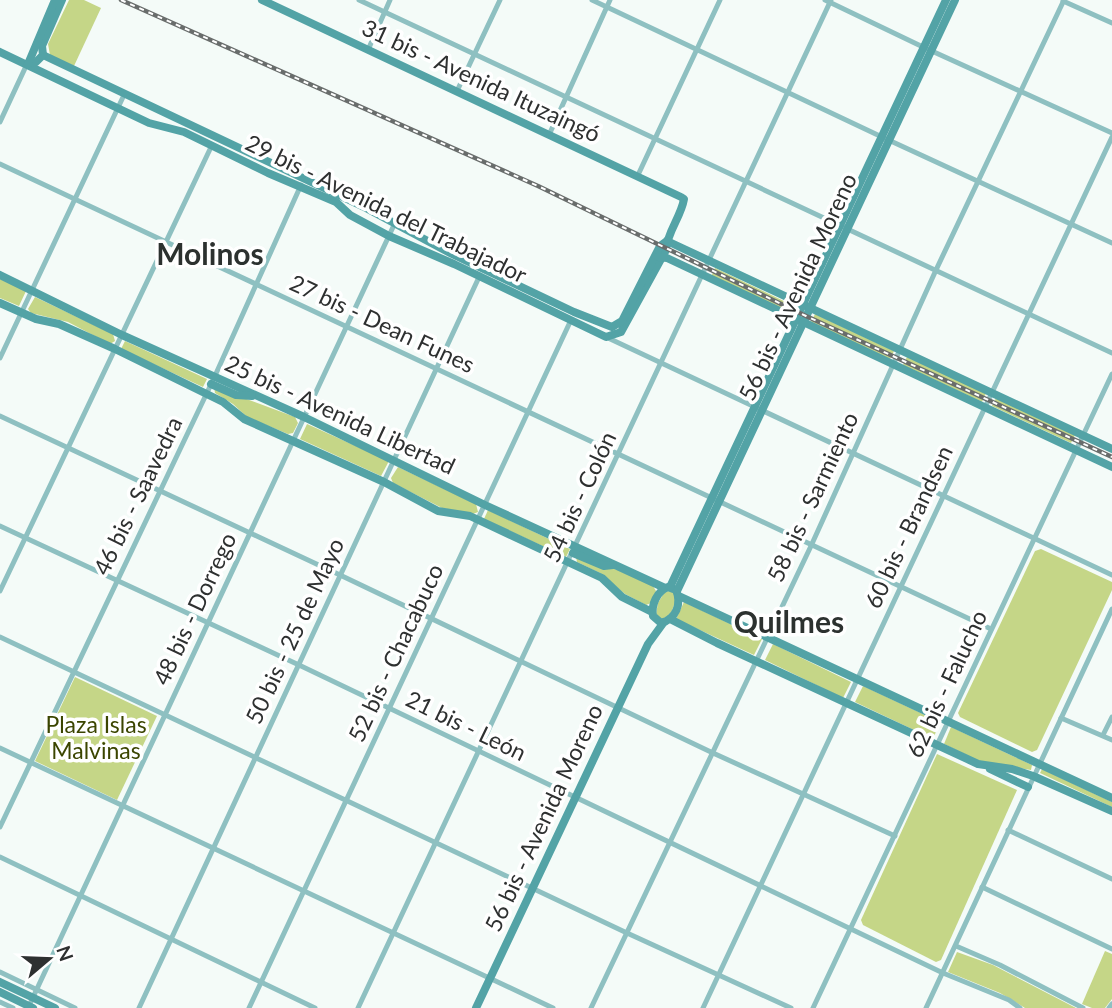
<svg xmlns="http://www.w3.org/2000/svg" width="1112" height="1008" font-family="Lato,sans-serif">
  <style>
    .green { fill: #c5d687 }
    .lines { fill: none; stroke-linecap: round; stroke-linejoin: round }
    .street { stroke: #8ec0c1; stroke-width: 5 }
    .secondary { stroke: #53a3a6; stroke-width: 8 }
    .rail-casing { stroke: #696d6c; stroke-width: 4.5 }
    .rail { stroke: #fff; stroke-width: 2; stroke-dasharray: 5; stroke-linecap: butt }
    .labels { text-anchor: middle; stroke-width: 7; stroke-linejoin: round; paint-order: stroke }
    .street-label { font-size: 23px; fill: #2e3030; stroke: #fff }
    .park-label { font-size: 23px; fill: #3b4500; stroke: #fff }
    .district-label { font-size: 30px; font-weight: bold; fill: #2c312f; stroke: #fff }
  </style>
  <rect width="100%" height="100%" fill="#f4fbf8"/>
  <g class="green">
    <path d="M69 0H84L101 8 74 66 50 55 48 44Z"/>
    <path d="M715 268 794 306 790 314 711 277Z"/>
    <path d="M0 279 26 291 19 306 0 298Z"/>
    <path d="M35 297 113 334 115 341 110 344 68 322 31 313 28 309Z"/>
    <path d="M815 314 894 351 890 359 811 322Z"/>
    <path d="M125 341 207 379 203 387 121 349Z"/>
    <path d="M907 357 986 393 982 402 903 365Z"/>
    <path d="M214 387 295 417 298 423 293 433 288 434 247 417 233 404 215 393Z"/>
    <path d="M996 398 1075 435 1071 443 992 406Z"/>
    <path d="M307 424 389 461 381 476 300 439Z"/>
    <path d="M398 467 476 504 478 512 473 514 442 508 393 483 391 478Z"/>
    <path d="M488 510 570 549 566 557 484 519Z"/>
    <path d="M1041 549 1112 582V590L1037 750 1032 752 960 717 958 713 1035 551Z"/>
    <path d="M576 557 618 570 653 586 656 591 651 603 646 605 625 594 600 573 577 562Z"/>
    <path d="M671 590 676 597C674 606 672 617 661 619L656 614 658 603 664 593Z"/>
    <path d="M684 602 762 639 754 655 676 619Z"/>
    <path d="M773 644 851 682 843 698 765 660Z"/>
    <path d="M75 677 157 716 117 800 35 761Z"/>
    <path d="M863 686 940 722 933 739 855 702Z"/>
    <path d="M951 727 1032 765 1031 770 979 761 944 744Z"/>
    <path d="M937 754 1017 790 941 960 936 962 863 925 861 920Z"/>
    <path d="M1042 769 1112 802V807L1040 773Z"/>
    <path d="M1105 951 1112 954V999L1105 1008H1092L1082 1004Z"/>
    <path d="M957 952 993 965 1076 1008H1025L1000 993 948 972Z"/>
  </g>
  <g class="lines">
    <g class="street">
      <path d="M359 0 1112 353"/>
      <path d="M592 0 882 137 1112 243"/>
      <path d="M825 0 923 47 1112 133"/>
      <path d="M1063 1 1112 23"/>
      <path d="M368 50 390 0"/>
      <path d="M457 91 500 0"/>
      <path d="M0 122 27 64"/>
      <path d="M549 135 610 0"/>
      <path d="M0 164 991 629"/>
      <path d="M638 175 720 0"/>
      <path d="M606 337 1112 575"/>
      <path d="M0 358 124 95"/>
      <path d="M0 416 340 575 713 753 895 836"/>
      <path d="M0 526 299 665 943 973 1009 1000 1020 1008"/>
      <path d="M0 591 212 145"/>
      <path d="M0 637 627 933 791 1008"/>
      <path d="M1061 718 1112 740"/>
      <path d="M1103 735 1112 717"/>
      <path d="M0 748 553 1008"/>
      <path d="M0 827 214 378 301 185"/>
      <path d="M1008 830 1112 879"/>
      <path d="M0 857 315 1008"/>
      <path d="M982 887 1112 949"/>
      <path d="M956 946 1000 965 1083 1008"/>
      <path d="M0 972 75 1008"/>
      <path d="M0 1002 13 1008"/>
      <path d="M28 1008 394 225"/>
      <path d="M139 1008 480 275"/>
      <path d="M249 1008 571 320"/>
      <path d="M358 1008 831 0"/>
      <path d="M591 1008 811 546 936 270 1064 0"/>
      <path d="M703 1008 1112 137"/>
      <path d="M813 1008 1112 374"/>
      <path d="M926 1008 1112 609"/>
      <path d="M1109 1008 1112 1004"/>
    </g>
    <g class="secondary">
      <path d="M0 52 149 123 184 132 268 173 336 202 350 215 389 236 454 264 606 337 621 332 666 250C667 232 681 217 684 199L681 197 262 0"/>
      <path d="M43 55 366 208 452 254 574 312 612 327 622 321 660 246 667 241"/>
      <path d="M28 64 36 62 43 55 42 46 62 0"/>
      <path d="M28 64 55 0"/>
      <path d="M667 241 1112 449"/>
      <path d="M658 257 667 258 1112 467"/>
      <path d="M0 275 122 335 304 417 485 505 665 588"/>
      <path d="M0 303 36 319 59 324 115 349 223 402 244 419 384 482 438 511 470 516 602 578 622 597 652 612"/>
      <path d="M211 384 236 395 252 396"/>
      <path d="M573 553 604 566 613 565"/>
      <path d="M668 587 676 590C682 604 676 619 661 623L653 616C651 605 657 591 668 587Z"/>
      <path d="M670 587 946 0"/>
      <path d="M677 591 955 0"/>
      <path d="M679 596 1112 798"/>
      <path d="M670 619 717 643 978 764 1012 769 1033 776 1112 811"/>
      <path d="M990 769 1028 787"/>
      <path d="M0 982 55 1008"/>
      <path d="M0 992 33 1008"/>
      <path d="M476 1008 648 644 664 622"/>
    </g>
    <g class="rail-casing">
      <path id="rail" d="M121 0 538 186 806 316 1112 457"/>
    </g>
    <use href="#rail" class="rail"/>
  </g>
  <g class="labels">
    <g class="street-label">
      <text transform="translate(481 81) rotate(25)" y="8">31 bis - Avenida Ituzaingó</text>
      <text transform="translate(386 209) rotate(26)" y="8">29 bis - Avenida del Trabajador</text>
      <text transform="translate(798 287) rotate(-65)" y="8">56 bis - Avenida Moreno</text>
      <text transform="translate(382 324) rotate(25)" y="8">27 bis - Dean Funes</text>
      <text transform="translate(340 415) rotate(25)" y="8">25 bis - Avenida Libertad</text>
      <text transform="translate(138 496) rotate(-64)" y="8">46 bis - Saavedra</text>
      <text transform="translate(580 497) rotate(-65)" y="8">54 bis - Colón</text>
      <text transform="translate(813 497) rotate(-65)" y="8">58 bis - Sarmiento</text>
      <text transform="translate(909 527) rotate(-65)" y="8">60 bis - Brandsen</text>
      <text transform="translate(195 609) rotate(-65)" y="8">48 bis - Dorrego</text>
      <text transform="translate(295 631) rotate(-65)" y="8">50 bis - 25 de Mayo</text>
      <text transform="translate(396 653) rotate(-65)" y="8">52 bis - Chacabuco</text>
      <text transform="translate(947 684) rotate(-65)" y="8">62 bis - Falucho</text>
      <text transform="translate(466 726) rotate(26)" y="8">21 bis - León</text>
      <text transform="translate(544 818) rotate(-65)" y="8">56 bis - Avenida Moreno</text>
    </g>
    <g class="park-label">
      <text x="96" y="733">Plaza Islas<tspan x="96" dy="26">Malvinas</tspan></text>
    </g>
    <g class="district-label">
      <text x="210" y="265">Molinos</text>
      <text x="789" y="633">Quilmes</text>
    </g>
  </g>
  <g transform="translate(49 959) rotate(71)" stroke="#ffffff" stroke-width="5" paint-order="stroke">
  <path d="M0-5L12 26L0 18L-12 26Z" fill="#2e3030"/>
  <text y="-10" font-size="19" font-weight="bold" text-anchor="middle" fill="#2e3030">N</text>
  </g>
</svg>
